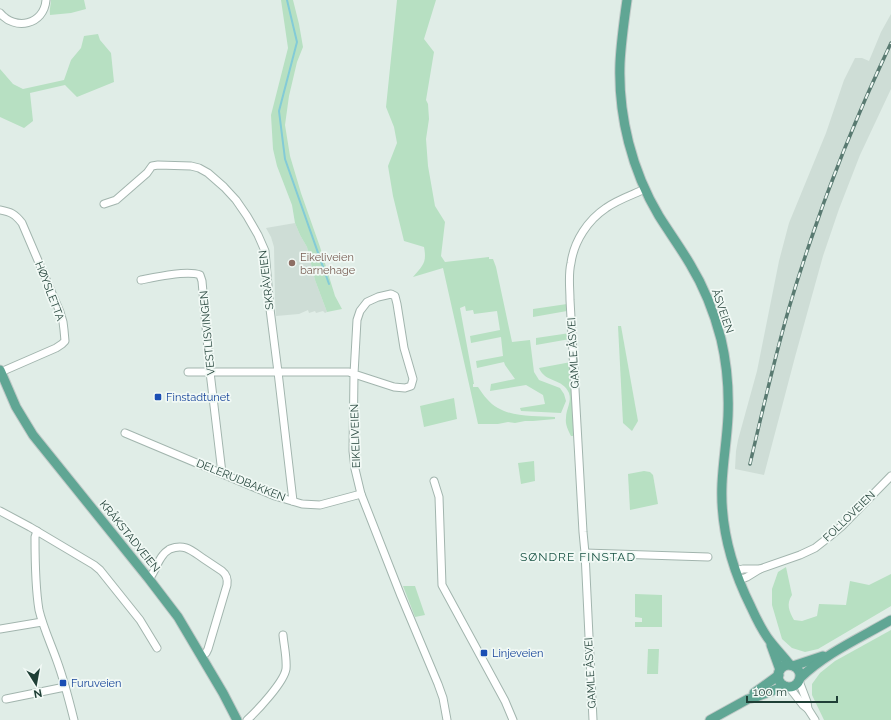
<svg xmlns="http://www.w3.org/2000/svg" width="891" height="720" font-family="Raleway,sans-serif">
  <style>
    .built { fill: #ceddd6 }
    .green { fill: #b7e0c2 }
    .lines { fill: none; stroke-linecap: round; stroke-linejoin: round }
    .stream { stroke: #83cbd7; stroke-width: 2 }
    .minor-casing { stroke: #a2b5ae; stroke-width: 9 }
    .major-casing { stroke: #c0c9c7; stroke-width: 11 }
    .minor { stroke: #fff; stroke-width: 7 }
    .major { stroke: #60a694; stroke-width: 9 }
    .rail-casing { stroke: #597a71; stroke-width: 3.5 }
    .rail { stroke: #f1f9f5; stroke-width: 2; stroke-dasharray: 6; stroke-linecap: butt }
    .education-dot { fill: #8d6e63; stroke: #f1f9f5; stroke-width: 1.5 }
    .transit-dot { fill: #1a4fb4; stroke: #f1f9f5; stroke-width: 1.5 }
    .labels { text-anchor: middle; stroke-width: 3.5; stroke-linejoin: round; paint-order: stroke }
    .education-label { font-size: 11px; fill: #785e54; stroke: #f1f9f5; text-anchor: start }
    .street-label { font-size: 11px; fill: #1f3f36; stroke: #f1f9f5 }
    .transit-label { font-size: 11px; fill: #164399; stroke: #f1f9f5; text-anchor: start }
    .neighbourhood-label { font-size: 12px; letter-spacing: 1px; fill: #195344; stroke: #f1f9f5 }
  </style>
  <rect width="100%" height="100%" fill="#e0ede7"/>
  <g class="built">
    <path d="M891 14V89L860 155 839 209 823 256 795 357 764 475 735 469 736 451 738 440 757 371 779 261 789 223 826 133 844 80 855 58H862L869 61 881 32Z"/>
    <path d="M295 223 300 235 307 247 315 280 327 312 325 313 323 311 316 313 315 311 309 313 308 310 299 314 276 316 275 299 274 247 271 237 266 228Z"/>
  </g>
  <g class="green">
    <path d="M51 0H84L86 9 71 13 50 15C49 10 51 5 51 0Z"/>
    <path d="M281 0H293L299 24 303 47 297 62 289 96 285 125 290 156 301 193 320 247 335 296 342 309 327 312 315 280 307 247 300 235 295 223 292 205 277 166 273 149 271 115 288 48Z"/>
    <path d="M397 0H436L424 39 434 52 426 100 428 104 429 119 426 139 428 166 435 206 445 222 441 256 445 262 489 257V259H493L496 267 512 342 530 340 534 372 539 380 560 388 564 394 566 401 561 413 521 411 520 408 545 404 543 395 526 385 490 391 491 384 515 379 505 365 504 362 477 368 476 361 503 356 501 337 471 343 470 336 500 330 497 311 474 314 473 310 466 311 465 306 460 308 474 384H473V387H478C481 391 484 396 487 399 503 418 532 416 555 417V419L533 421H525L515 423 508 422 498 424H478L443 268 413 277C423 265 427 263 424 247L404 241 393 196 388 166 397 143 394 127 386 107Z"/>
    <path d="M98 34 100 40 111 53 114 82 77 97 65 85 30 93 33 121 24 128 0 117V69L13 84 23 89 64 80 71 60 81 48 84 36Z"/>
    <path d="M567 304V311L533 317V309Z"/>
    <path d="M618 326H621L638 421 632 431 623 423Z"/>
    <path d="M570 333V339L536 345V338Z"/>
    <path d="M571 362 575 433 573 436H571C568 430 565 424 566 418 566 409 572 402 569 393 563 378 545 383 539 368Z"/>
    <path d="M454 398 457 419 424 427 420 406Z"/>
    <path d="M534 461 535 481 521 484 518 463Z"/>
    <path d="M644 471 650 472 653 475 658 504 630 510 628 474Z"/>
    <path d="M786 567 792 595C786 604 789 611 794 620L802 621 817 616 819 604 846 605 850 581 869 585 891 574V606L818 649 805 652 792 648 782 639 772 605V589L778 572Z"/>
    <path d="M403 586H415L425 615 415 617Z"/>
    <path d="M635 594 662 595V627H635V622H642V618L635 617Z"/>
    <path d="M891 630V720H824L812 695V684L820 673 835 661Z"/>
    <path d="M648 649H659L658 674H647Z"/>
  </g>
  <g class="lines">
    <path class="stream" d="M287 0 297 42 279 111 285 159 329 284"/>
    <g class="minor-casing">
      <g id="minor">
        <path d="M0 13C15 31 44 25 46 0"/>
        <path d="M104 204 116 200 147 173 152 166 158 165 191 166 199 168 208 173 224 187 236 200 247 216 258 235 265 251 270 309 278 372 293 501"/>
        <path d="M0 210C11 212 15 214 22 223L60 312 63 322 64 330 65 341 62 344 56 348 1 372"/>
        <path d="M141 280C156 277 187 270 200 275L202 281 210 372 222 473"/>
        <path d="M391 294 395 296 397 304 404 348 413 379 411 386 405 388 394 387 354 374 357 320 360 311 367 302 378 297Z"/>
        <path d="M188 372H349L354 374 353 451 355 469 361 494 401 596 438 684 443 698 447 720"/>
        <path d="M125 433 275 496 302 504 320 505 361 494"/>
        <path d="M434 481 439 497 442 585 505 701 513 720"/>
        <path d="M0 511 30 527 94 565 100 570 140 620 157 648"/>
        <path d="M37 531 35 537C35 561 35 586 39 610 43 627 51 644 57 661 64 680 69 700 74 720"/>
        <path d="M585 553 708 557"/>
        <path d="M735 571 743 569H760"/>
        <path d="M149 579C155 572 157 562 163 555 165 552 167 551 170 549 185 543 192 551 204 559 210 563 216 567 222 571 227 575 228 579 227 585L208 649 206 653 202 656"/>
        <path d="M739 580 747 577 760 569 800 555 815 548 829 537 842 526 891 476"/>
        <path d="M0 629 42 622"/>
        <path d="M799 681 807 702 808 709 815 720"/>
        <path d="M789 687 803 705 808 709"/>
        <path d="M6 699 65 687"/>
        <path d="M247 720C258 710 284 682 286 669 287 658 284 646 283 635"/>
        <path d="M593 720 585 553 583 532 570 300C570 288 568 275 571 263 574 241 588 220 606 208 617 200 632 195 645 189"/>
      </g>
    </g>
    <g class="major-casing">
      <g id="major">
        <path d="M627 0C624 21 621 42 620 63 618 116 632 171 659 216 669 232 680 247 690 264 704 287 714 312 721 339 727 364 729 390 728 416 727 439 723 461 722 484 720 528 731 567 751 607 756 618 762 631 770 641 776 649 784 657 790 665"/>
        <path d="M0 370 16 407 33 435 149 579 178 617 223 693 237 720"/>
        <path d="M771 645 780 670"/>
        <circle cx="789" cy="676" r="11"/>
        <path d="M793 666 823 656"/>
        <path d="M800 678C826 653 860 638 891 620"/>
        <path d="M754 693 779 675"/>
        <path d="M710 720 748 699 756 697 785 686"/>
      </g>
    </g>
    <use href="#minor" class="minor"/>
    <use href="#major" class="major"/>
    <g class="rail-casing">
      <path id="rail" d="M750 464C762 412 774 360 789 308 816 217 850 129 891 43"/>
    </g>
    <use href="#rail" class="rail"/>
  </g>
  <circle class="education-dot" cx="292" cy="263" r="4"/>
  <g class="transit-dot">
    <rect x="154" y="393" width="8" height="8" rx="2"/>
    <rect x="480" y="649" width="8" height="8" rx="2"/>
    <rect x="59" y="679" width="8" height="8" rx="2"/>
  </g>
  <g class="labels">
    <g class="education-label">
      <text x="300" y="261">Eikeliveien<tspan x="300" dy="13">barnehage</tspan></text>
    </g>
    <g class="street-label">
      <text transform="translate(266 280) rotate(-97)" y="4">SKRÅVEIEN</text>
      <text transform="translate(50 291) rotate(69)" y="4">HØYSLETTA</text>
      <text transform="translate(723 311) rotate(71)" y="4">ÅSVEIEN</text>
      <text transform="translate(207 333) rotate(-95)" y="4">VESTLISVINGEN</text>
      <text transform="translate(573 353) rotate(-93)" y="4">GAMLE ÅSVEI</text>
      <text transform="translate(355 436) rotate(-92)" y="4">EIKELIVEIEN</text>
      <text transform="translate(241 480) rotate(22)" y="4">DELERUDBAKKEN</text>
      <text transform="translate(849 516) rotate(-44)" y="4">FOLLOVEIEN</text>
      <text transform="translate(130 536) rotate(51)" y="4">KRÅKSTADVEIEN</text>
      <text transform="translate(590 673) rotate(-93)" y="4">GAMLE ÅSVEI</text>
    </g>
    <g class="transit-label">
      <text x="166" y="401">Finstadtunet</text>
      <text x="492" y="657">Linjeveien</text>
      <text x="71" y="687">Furuveien</text>
    </g>
    <g class="neighbourhood-label">
      <text x="578" y="561">SØNDRE FINSTAD</text>
    </g>
  </g>
  <g transform="translate(36 684) rotate(169)" stroke="#f1f9f5" stroke-width="3" paint-order="stroke">
  <path d="M0-3L7 15L0 10L-7 15Z" fill="#1f3f36"/>
  <text y="-6" font-size="11" font-weight="bold" text-anchor="middle" fill="#1f3f36">N</text>
  </g>
  <path d="M747 696v6h90v-6" fill="none" stroke="#1f3f36" stroke-width="2"/>
  <text x="753" y="696" font-size="12" fill="#1f3f36" stroke="#f1f9f5" stroke-width="3" paint-order="stroke">100 m</text>
</svg>
